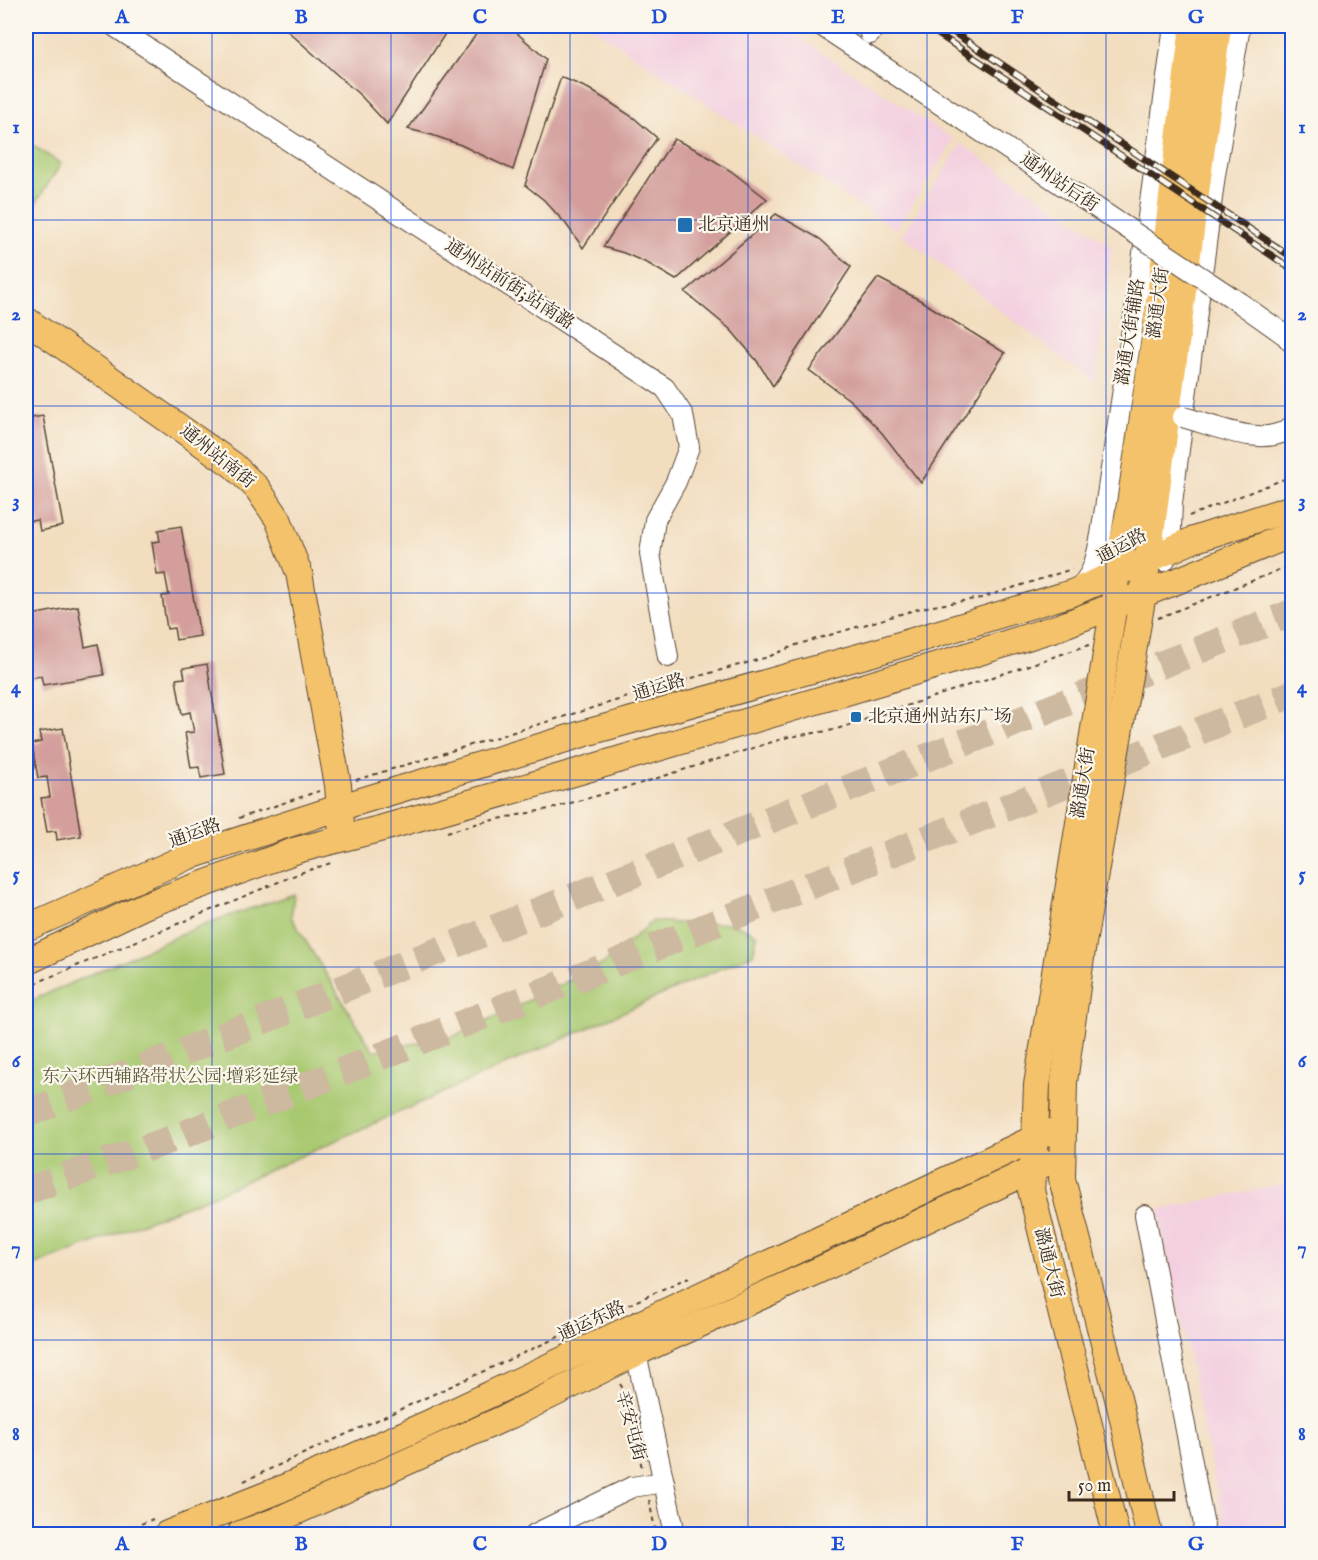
<svg xmlns="http://www.w3.org/2000/svg" width="1318" height="1560" viewBox="0 0 1318 1560" font-family="'IM FELL English','Noto Serif SC',serif">
  <rect width="100%" height="100%" fill="#fbf7ec"/>
  <filter id="ink" filterUnits="userSpaceOnUse"><feTurbulence type="fractalNoise" baseFrequency=".0167" numOctaves="2"/><feDisplacementMap in="SourceGraphic" scale="12" xChannelSelector="R" yChannelSelector="G"/><feConvolveMatrix kernelMatrix="1 2 1 2 8 2 1 2 1" color-interpolation-filters="sRGB"/></filter>
  <filter id="wash" filterUnits="userSpaceOnUse"><feTurbulence type="fractalNoise" baseFrequency=".008" numOctaves="4" result="noise"/><feDisplacementMap in="SourceGraphic" scale="24" xChannelSelector="R" yChannelSelector="G"/><feGaussianBlur stdDeviation="1.35" result="paint"/><feColorMatrix in="noise" values="0 0 0 0 0 0 0 0 0 0 0 0 0 0 0 0 0 1.4 0 .05"/><feComposite in="paint" operator="in"/></filter>
  <g filter="url(#wash)">
    <rect width="100%" height="100%" fill="#f2ddbf"/>
    <g fill="#f3cfe0">
      <path d="M590 26H782L954 140 896 230Z"/>
      <path d="M961 144 1112 246 1095 383 902 235Z"/>
      <path d="M1292 1182V1520L1226 1534 1158 1210Z"/>
    </g>
    <g fill="#a9c971" stroke="#727a48" stroke-width="1.5">
      <path d="M26 141 61 164 26 218Z"/>
      <path d="M294 894 291 917 373 1051 455 1036 603 964 653 921 690 924 734 923 757 935 753 954 214 1195 26 1269V1003L205 924Z"/>
    </g>
    <g id="blocks">
      <g fill="#d39e9c">
        <path d="M282 26H450L387 124 361 96Z"/>
        <path d="M482 26H509L546 59 513 170 461 145 432 135 408 129Z"/>
        <path d="M561 77 589 89 611 103 634 118 657 138 583 248 566 224 544 200 525 185Z"/>
        <path d="M674 139 699 151 731 171 767 199 676 280 649 264 624 253 603 247Z"/>
        <path d="M776 214 820 239 851 267 773 386 757 361 731 330 685 292Z"/>
        <path d="M878 278 918 299 1005 353 921 483 882 433 851 401 809 370Z"/>
        <path d="M43 416 63 526 40 531 38 520 29 521 26 503V487L32 486 28 464 26 465V419Z"/>
        <path d="M181 526 200 636 176 640 174 628 167 629 162 596 169 595 165 574 157 575 152 542 160 541 158 530Z"/>
        <path d="M78 606 85 647 98 644 104 675 43 685 41 676 29 678 26 661V616Z"/>
        <path d="M207 664 225 774 201 778 199 767 191 768 185 733 194 732 190 712 182 714 176 679 185 678 183 668Z"/>
        <path d="M63 728 81 836 57 840 56 831 47 832 41 798 50 797 47 777 38 778 32 744 41 742 39 732Z"/>
      </g>
    </g>
  </g>
  <g filter="url(#ink)">
    <use href="#blocks" fill-opacity="0" stroke="#564536" stroke-width="1.5"/>
    <g fill="none" stroke-linecap="round" stroke-linejoin="round">
      <g stroke="#cdb99f" stroke-width="28" stroke-dasharray="28 14" stroke-linecap="butt">
        <path d="M26 1114 1292 613"/>
        <path d="M26 1191 180 1136 1292 694"/>
      </g>
      <g stroke="#564536" stroke-width="22">
        <g id="minor">
          <path d="M114 26 665 388 683 415 689 447 676 482 655 520 650 554 668 657"/>
          <path d="M822 26 1127 228"/>
          <path d="M869 26 870 34"/>
          <path d="M1164 561 1170 551 1172 503 1215 175 1240 26"/>
          <path d="M1077 589C1095 574 1096 557 1101 535L1139 283 1174 26"/>
          <path d="M1145 1215 1204 1525 1202 1534"/>
          <path d="M636 1353 675 1534"/>
          <path d="M535 1534 632 1487 664 1482"/>
        </g>
      </g>
      <g stroke="#564536" stroke-width="28">
        <g id="major">
          <path d="M26 320 233 465 257 488 278 519 299 573 338 785 341 824"/>
          <path d="M26 928 187 857 341 807 589 732 873 653 1072 593 1193 540 1292 508"/>
          <path d="M26 962 146 905 297 850 383 828 584 770 954 660 1059 627 1177 581 1292 534"/>
          <path d="M167 1534 281 1489 429 1423 1048 1132"/>
          <path d="M240 1534 273 1522 511 1415 636 1353 828 1266 1046 1163"/>
          <path d="M1116 1534 1031 1190 1035 1138 1037 1085 1114 604 1116 575 1128 517 1155 336 1193 26"/>
          <path d="M1149 1534 1120 1406 1062 1179 1064 1082 1083 943 1143 594 1218 26"/>
        </g>
      </g>
      <g stroke="#564536" stroke-width="2" stroke-dasharray="4.5 4.5" stroke-linecap="butt">
        <path d="M1189 516 1292 476"/>
        <path d="M1158 618 1292 565"/>
        <path d="M356 780 674 683 768 657 796 645 921 608 981 598 1072 569"/>
        <path d="M239 818 319 791"/>
        <path d="M447 832 483 822 549 809 629 787 788 737 834 730 1089 645"/>
        <path d="M26 987 300 873 331 863"/>
        <path d="M620 1384 625 1392 642 1468"/>
        <path d="M244 1481 689 1277"/>
        <path d="M649 1500 656 1534"/>
        <path d="M116 1534 153 1519"/>
      </g>
      <use href="#minor" stroke="#fff" stroke-width="20"/>
      <use href="#major" stroke="#f4c26a" stroke-width="26"/>
      <g stroke="#3b2a1e" stroke-width="7">
        <g id="rail">
          <path d="M926 26 1292 269"/>
          <path d="M944 26 1292 257"/>
        </g>
      </g>
      <use href="#rail" stroke="#fbf7ec" stroke-width="4.5" stroke-dasharray="14" stroke-linecap="butt"/>
      <g stroke="#564536" stroke-width="22" stroke-linecap="butt">
        <g id="minor-bridge">
          <path d="M1127 228 1240 303 1285 335 1292 343"/>
          <path d="M1183 417C1213 425 1267 450 1292 426"/>
        </g>
      </g>
      <use href="#minor-bridge" stroke="#fff" stroke-width="20"/>
    </g>
  </g>
  <path fill="none" stroke="#1d4ed8" stroke-width="1.5" stroke-opacity="0.55" d="M212 26V1534M391 26V1534M570 26V1534M748 26V1534M927 26V1534M1106 26V1534M26 220H1292M26 406H1292M26 593H1292M26 780H1292M26 967H1292M26 1154H1292M26 1340H1292"/>
  <g fill="#1f6fb2" stroke="#fbf7ec" stroke-width="2">
    <rect x="677" y="217" width="16" height="16" rx="3"/>
    <rect x="850" y="711" width="12" height="12" rx="3"/>
  </g>
  <g text-anchor="middle" dominant-baseline="central" stroke-width="4.5" stroke-linejoin="round" paint-order="stroke">
    <g font-size="18" fill="#3b2a1e" stroke="#fbf7ec">
      <text transform="translate(1059 183) rotate(34)">通州站后街</text>
      <text transform="translate(509 285) rotate(33)">通州站前街;站南潞</text>
      <text transform="translate(1159 303) rotate(-83)">潞通大街</text>
      <text transform="translate(1131 332) rotate(-81)">潞通大街辅路</text>
      <text transform="translate(217 457) rotate(39)">通州站南街</text>
      <text transform="translate(1122 547) rotate(-28)">通运路</text>
      <text transform="translate(659 688) rotate(-17)">通运路</text>
      <text transform="translate(1084 783) rotate(-81)">潞通大街</text>
      <text transform="translate(195 834) rotate(-20)">通运路</text>
      <text transform="translate(1048 1263) rotate(76)">潞通大街</text>
      <text transform="translate(592 1322) rotate(-25)">通运东路</text>
      <text transform="translate(630 1426) rotate(75)">辛安屯街</text>
    </g>
    <g font-size="18" fill="#3b2a1e" stroke="#fbf7ec" text-anchor="start">
      <text x="698" y="225">北京通州</text>
      <text x="868" y="717">北京通州站东广场</text>
    </g>
    <g font-size="18" fill="#5c5a37" stroke="#fbf7ec">
      <text x="170" y="1077">东六环西辅路带状公园·增彩延绿</text>
    </g>
  </g>
  <rect width="1318" height="1560" fill="none" stroke="#fbf7ec" stroke-width="66"/>
  <path d="M1069 1491v9h105v-9" fill="none" stroke="#3b2a1e" stroke-width="3"/>
  <text x="1078" y="1491" font-size="18" fill="#3b2a1e" stroke="#fbf7ec" stroke-width="4.5" paint-order="stroke">50 m</text>
  <rect x="33" y="33" width="1252" height="1494" fill="none" stroke="#1d4ed8" stroke-width="2"/>
  <g font-size="20" text-anchor="middle" font-weight="bold" fill="#1d4ed8">
    <text x="122" y="23">A</text>
    <text x="301" y="23">B</text>
    <text x="480" y="23">C</text>
    <text x="659" y="23">D</text>
    <text x="838" y="23">E</text>
    <text x="1017" y="23">F</text>
    <text x="1196" y="23">G</text>
    <text x="16" y="133">1</text>
    <text x="1302" y="133">1</text>
    <text x="16" y="320">2</text>
    <text x="1302" y="320">2</text>
    <text x="16" y="507">3</text>
    <text x="1302" y="507">3</text>
    <text x="16" y="693">4</text>
    <text x="1302" y="693">4</text>
    <text x="16" y="880">5</text>
    <text x="1302" y="880">5</text>
    <text x="16" y="1067">6</text>
    <text x="1302" y="1067">6</text>
    <text x="16" y="1254">7</text>
    <text x="1302" y="1254">7</text>
    <text x="16" y="1440">8</text>
    <text x="1302" y="1440">8</text>
    <text x="122" y="1550">A</text>
    <text x="301" y="1550">B</text>
    <text x="480" y="1550">C</text>
    <text x="659" y="1550">D</text>
    <text x="838" y="1550">E</text>
    <text x="1017" y="1550">F</text>
    <text x="1196" y="1550">G</text>
  </g>
</svg>
